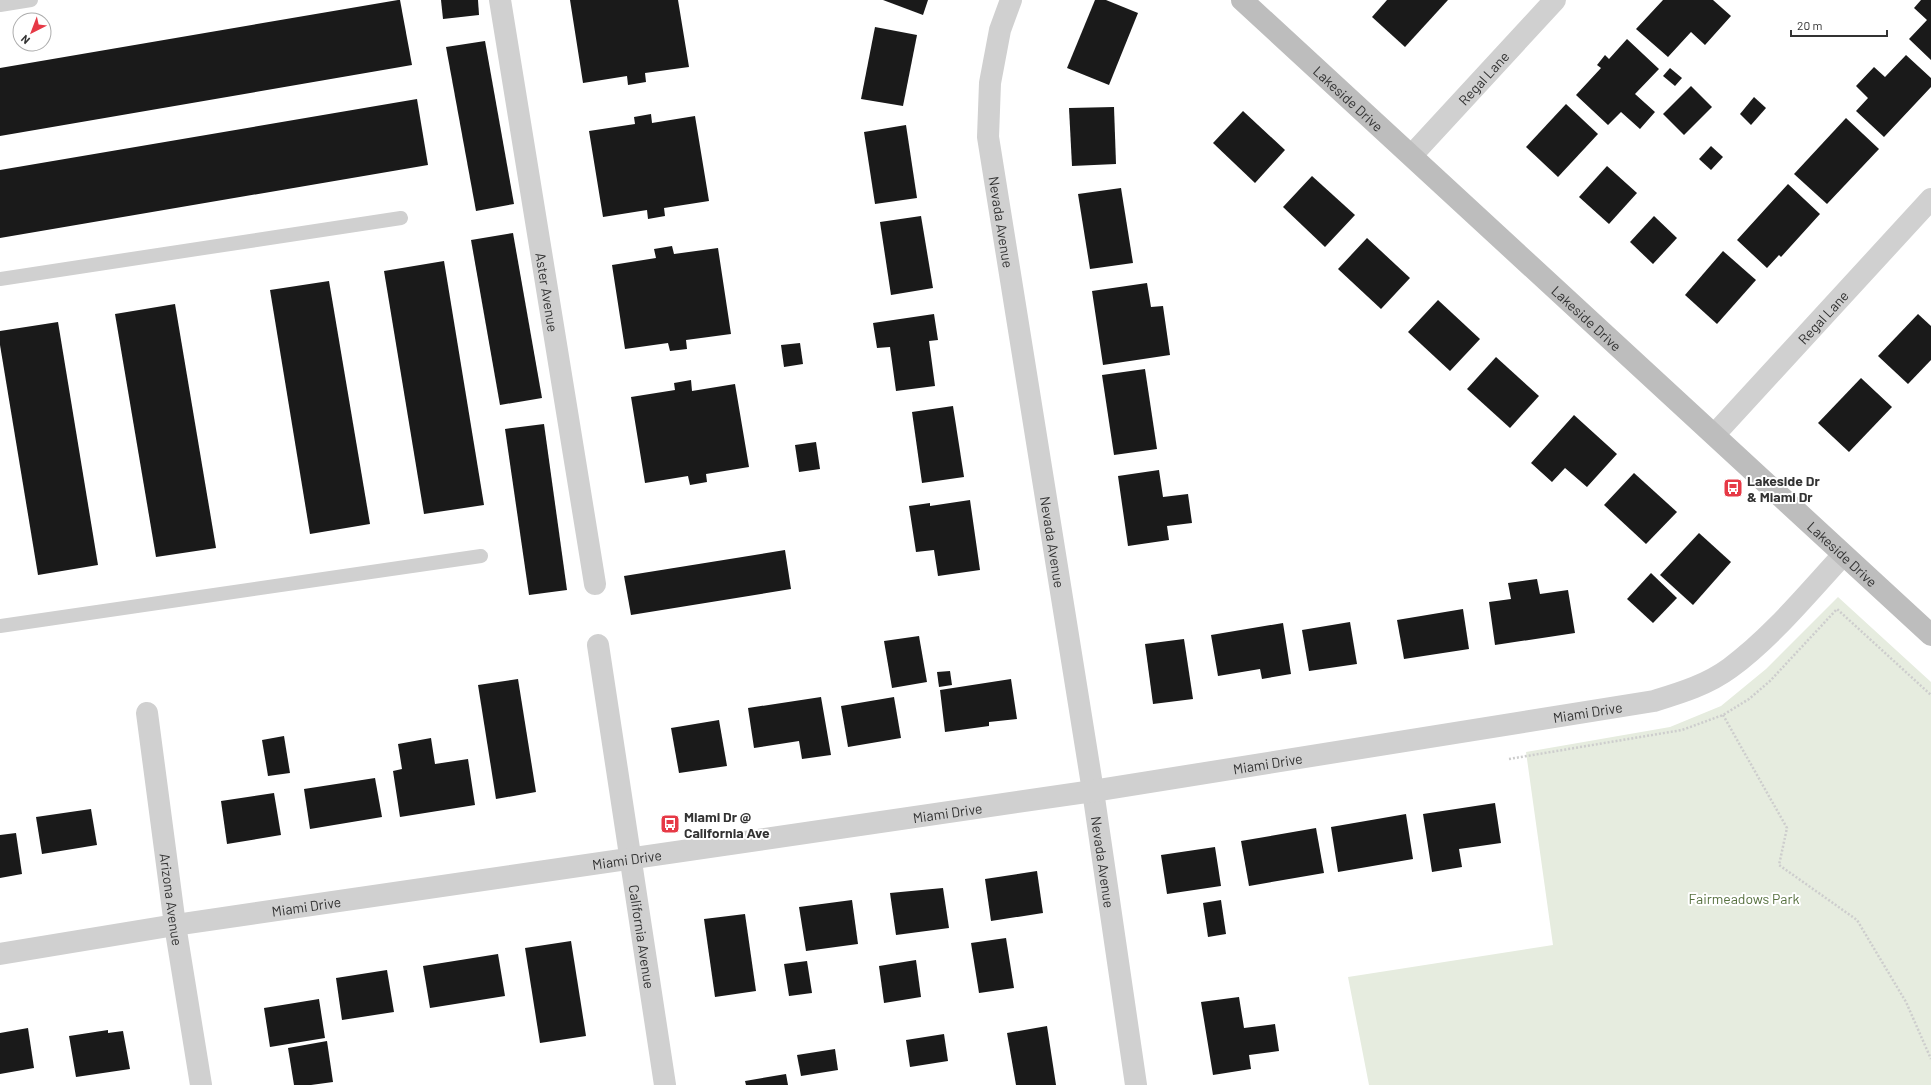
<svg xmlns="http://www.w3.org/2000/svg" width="1931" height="1085" viewBox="0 0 1931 1085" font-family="Barlow,sans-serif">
  <rect width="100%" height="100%" fill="#fff"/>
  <path fill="#e6ecdf" d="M1838 597 1931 682V1085H1369L1348 977 1553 945 1526 752 1670 727 1721 706 1766 669Z"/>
  <g fill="#1a1a1a">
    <path d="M398 0H400L412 65 0 136V68Z"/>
    <path d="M441 0H478L479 15 443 19Z"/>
    <path d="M570 0H678L689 67 645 73 646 82 628 85 627 76 583 83Z"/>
    <path d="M883 0H928L923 15Z"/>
    <path d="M1095 0H1106L1138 13 1109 85 1067 68Z"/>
    <path d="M1387 0H1448L1405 47 1372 17Z"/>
    <path d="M1663 0H1713L1731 16 1705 45 1691 32 1668 57 1636 29Z"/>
    <path d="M1921 0H1931V60L1909 39 1927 20 1914 8Z"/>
    <path d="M875 27 917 35 903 106 861 99Z"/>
    <path d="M1627 39 1659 69 1635 94 1655 112 1640 129 1621 112 1608 125 1576 95 1601 68 1597 65 1605 55 1609 59Z"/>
    <path d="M485 41 514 204 476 211 446 47Z"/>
    <path d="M1906 55 1931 78V87L1884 137 1856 111 1868 98 1856 86 1874 67 1885 77Z"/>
    <path d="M1670 68 1682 78 1675 86 1663 76Z"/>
    <path d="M1691 86 1712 107 1684 135 1663 114Z"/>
    <path d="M1754 97 1766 108 1751 125 1740 114Z"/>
    <path d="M417 99 428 165 0 238V170Z"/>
    <path d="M1566 104 1598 134 1558 177 1526 147Z"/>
    <path d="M1114 107 1116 164 1072 166 1069 108Z"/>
    <path d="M1243 111 1285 150 1255 183 1213 143Z"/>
    <path d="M651 114 652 123 695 116 709 201 664 208 665 216 648 219 647 210 603 217 589 131 635 124 634 117Z"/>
    <path d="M1846 118 1879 149 1827 204 1794 174Z"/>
    <path d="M906 125 917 198 875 204 864 132Z"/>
    <path d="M1711 146 1723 157 1711 170 1699 159Z"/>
    <path d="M1607 166 1637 193 1609 224 1579 197Z"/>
    <path d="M1312 176 1355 215 1325 247 1283 207Z"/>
    <path d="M1788 184 1820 214 1781 257 1779 255 1767 268 1737 240Z"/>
    <path d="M1121 188 1133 263 1090 269 1078 194Z"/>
    <path d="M921 216 933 288 891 295 880 222Z"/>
    <path d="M1654 216 1677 238 1653 264 1630 242Z"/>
    <path d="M513 233 542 398 500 405 471 240Z"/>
    <path d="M1367 238 1410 278 1381 309 1338 269Z"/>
    <path d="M672 246 674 254 718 248 731 334 686 340 687 349 670 351 668 343 625 349 612 265 656 258 654 249Z"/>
    <path d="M1723 251 1756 280 1717 324 1685 295Z"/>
    <path d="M444 261 484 505 424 514 384 271Z"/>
    <path d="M329 281 370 524 310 534 270 290Z"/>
    <path d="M1147 283 1151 307 1163 306 1170 355 1103 365 1092 291Z"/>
    <path d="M1438 300 1480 339 1450 371 1408 332Z"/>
    <path d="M175 304 216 548 156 557 115 314Z"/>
    <path d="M934 314 938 340 929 341 935 386 896 391 890 347 877 348 873 323Z"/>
    <path d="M1918 314 1931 326V360L1908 384 1878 356Z"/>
    <path d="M58 322 98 565 38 575 0 345V331Z"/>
    <path d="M800 343 803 364 784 367 781 345Z"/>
    <path d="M1496 357 1539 396 1510 428 1467 389Z"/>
    <path d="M1145 369 1157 449 1114 455 1102 375Z"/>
    <path d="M1861 378 1892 407 1849 452 1818 423Z"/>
    <path d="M691 380 692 391 735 384 749 467 706 474 707 482 690 485 688 476 645 483 631 397 675 390 674 383Z"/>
    <path d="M953 406 964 477 922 483 912 412Z"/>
    <path d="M1574 415 1617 454 1587 487 1565 468 1552 482 1531 463Z"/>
    <path d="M544 424 567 590 529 595 505 429Z"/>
    <path d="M816 442 820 469 799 472 795 445Z"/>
    <path d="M1159 470 1163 497 1188 494 1192 523 1167 526 1169 540 1128 546 1118 476Z"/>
    <path d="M1634 473 1677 512 1646 544 1604 505Z"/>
    <path d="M970 500 980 570 938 576 934 550 916 552 909 506 930 503V506Z"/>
    <path d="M1699 533 1731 562 1693 605 1660 575Z"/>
    <path d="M785 550 791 589 631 615 624 576Z"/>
    <path d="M1651 573 1677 598 1653 623 1627 599Z"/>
    <path d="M1537 579 1540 594 1568 590 1575 633 1495 645 1489 602 1511 599 1508 583Z"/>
    <path d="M1463 609 1469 649 1404 659 1397 620Z"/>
    <path d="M1350 622 1357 664 1309 671 1302 630Z"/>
    <path d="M1283 623 1291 674 1262 679 1260 669 1218 676 1211 635Z"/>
    <path d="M919 636 927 682 892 688 884 641Z"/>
    <path d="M1184 639 1193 699 1153 704 1145 644Z"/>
    <path d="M950 671 952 685 939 687 937 672Z"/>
    <path d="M518 679 536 792 496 799 478 685Z"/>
    <path d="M1011 679 1017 719 989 722V726L945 732 940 690Z"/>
    <path d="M821 697 831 755 802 759 799 741 754 748 748 708Z"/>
    <path d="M894 697 901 738 848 747 841 706Z"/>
    <path d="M719 720 727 766 679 773 671 728Z"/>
    <path d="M284 736 290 773 268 776 262 740Z"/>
    <path d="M431 738 435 764 468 759 475 805 400 817 393 771 402 769 398 744Z"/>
    <path d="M375 778 382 817 310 829 304 789Z"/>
    <path d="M274 793 281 835 227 844 221 801Z"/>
    <path d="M1495 803 1501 843 1459 849 1462 867 1432 872 1423 814Z"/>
    <path d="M91 809 97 845 42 854 36 817Z"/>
    <path d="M1406 814 1413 859 1338 872 1331 827Z"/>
    <path d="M1316 828 1324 873 1249 886 1241 841Z"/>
    <path d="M16 833 22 874 0 878V835Z"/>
    <path d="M1215 847 1221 886 1167 894 1161 855Z"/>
    <path d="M1037 871 1043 913 991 921 985 879Z"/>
    <path d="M943 888 949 928 896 935 890 893Z"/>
    <path d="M852 900 858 944 806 951 799 907Z"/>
    <path d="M1221 900 1226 934 1208 937 1203 903Z"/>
    <path d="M745 914 756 991 715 997 704 919Z"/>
    <path d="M1006 938 1014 988 979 993 971 943Z"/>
    <path d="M571 941 586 1036 540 1043 525 948Z"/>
    <path d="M498 954 505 996 430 1008 423 966Z"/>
    <path d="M916 960 921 997 884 1003 879 966Z"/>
    <path d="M807 961 812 993 789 996 784 964Z"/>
    <path d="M387 970 394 1012 342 1020 336 978Z"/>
    <path d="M1239 997 1244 1028 1275 1024 1279 1051 1249 1055 1251 1069 1213 1075 1201 1002Z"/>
    <path d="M319 999 325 1038 270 1047 264 1008Z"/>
    <path d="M1047 1026 1056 1085H1016L1007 1033Z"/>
    <path d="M28 1028 34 1068 0 1074V1033Z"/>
    <path d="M108 1030V1033L123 1031 130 1069 76 1077 69 1036Z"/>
    <path d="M944 1034 948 1061 910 1067 906 1040Z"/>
    <path d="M327 1041 333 1082 311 1085H294L288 1048Z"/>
    <path d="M835 1049 838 1070 801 1076 797 1055Z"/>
    <path d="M786 1074 788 1085H746L745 1081Z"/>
  </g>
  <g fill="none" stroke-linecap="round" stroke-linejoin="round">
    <g stroke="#cdcdcd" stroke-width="2.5" stroke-dasharray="2 2" stroke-linecap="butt">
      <path d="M1723 715 1787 828 1779 865 1857 920 1906 1002 1931 1059"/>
      <path d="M1509 759 1682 730 1723 715 1749 699 1770 681 1837 609 1931 695"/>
    </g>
    <g stroke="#d0d0d0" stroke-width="14">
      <path d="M0 5 31 0"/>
      <path d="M0 279 401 218"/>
      <path d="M0 626 481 556"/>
    </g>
    <g stroke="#d0d0d0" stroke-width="22">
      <path id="s1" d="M500 0 595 584"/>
      <path id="s2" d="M1011 0 1000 30 990 83 988 137 1093 791 1136 1085"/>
      <path id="s3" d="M1412 155 1555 0"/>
      <path id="s4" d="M1715 434 1931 199"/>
      <path id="s5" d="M598 645 665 1085"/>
      <path id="s6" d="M147 713 175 925 201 1085"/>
      <path id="s7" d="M0 954 175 925 1093 791 1654 701C1680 693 1707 685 1730 668 1772 637 1807 594 1843 555"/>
    </g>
    <path stroke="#bdbdbd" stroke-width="22" id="s8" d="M1242 0 1931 635"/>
  </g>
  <defs>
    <g id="bus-square" transform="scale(1)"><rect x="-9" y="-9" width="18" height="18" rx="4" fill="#e63946" stroke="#fff"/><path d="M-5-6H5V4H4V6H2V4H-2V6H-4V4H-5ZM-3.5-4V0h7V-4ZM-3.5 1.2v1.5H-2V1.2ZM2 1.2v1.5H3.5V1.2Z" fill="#fff"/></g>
  </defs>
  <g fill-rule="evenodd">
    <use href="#bus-square" x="1733" y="488"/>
    <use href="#bus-square" x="670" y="824"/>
  </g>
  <g text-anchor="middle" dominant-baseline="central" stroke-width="4" stroke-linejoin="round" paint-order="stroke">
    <g font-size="14" fill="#333" stroke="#fff">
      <text stroke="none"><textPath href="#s3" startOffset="105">Regal Lane</textPath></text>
      <text stroke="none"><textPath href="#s8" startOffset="145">Lakeside Drive</textPath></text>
      <text stroke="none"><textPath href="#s2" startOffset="226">Nevada Avenue</textPath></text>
      <text stroke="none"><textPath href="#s1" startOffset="296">Aster Avenue</textPath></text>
      <text stroke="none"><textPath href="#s8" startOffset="469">Lakeside Drive</textPath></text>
      <text stroke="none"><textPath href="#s4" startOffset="159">Regal Lane</textPath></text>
      <text stroke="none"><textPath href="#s2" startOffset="550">Nevada Avenue</textPath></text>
      <text stroke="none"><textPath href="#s8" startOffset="817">Lakeside Drive</textPath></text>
      <text stroke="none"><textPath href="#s7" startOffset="1606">Miami Drive</textPath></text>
      <text stroke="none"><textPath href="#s7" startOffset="1282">Miami Drive</textPath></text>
      <text stroke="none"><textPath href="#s7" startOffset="958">Miami Drive</textPath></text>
      <text stroke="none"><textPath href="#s7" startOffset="634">Miami Drive</textPath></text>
      <text stroke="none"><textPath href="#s2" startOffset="874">Nevada Avenue</textPath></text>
      <text stroke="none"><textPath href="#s6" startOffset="188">Arizona Avenue</textPath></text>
      <text stroke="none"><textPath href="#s7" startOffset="310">Miami Drive</textPath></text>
      <text stroke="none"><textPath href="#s5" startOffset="295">California Avenue</textPath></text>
    </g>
    <g font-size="14" font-weight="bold" fill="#333" stroke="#fff" text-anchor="start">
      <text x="1747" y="480">Lakeside Dr<tspan x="1747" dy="16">&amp; Miami Dr</tspan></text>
      <text x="684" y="816">Miami Dr @<tspan x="684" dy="16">California Ave</tspan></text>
    </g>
    <g font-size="14" fill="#56703f" stroke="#fff">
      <text x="1744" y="898">Fairmeadows Park</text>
    </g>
  </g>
  <g transform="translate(32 32) rotate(222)"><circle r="19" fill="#ffffff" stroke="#adadad"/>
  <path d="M0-3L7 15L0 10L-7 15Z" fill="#e63946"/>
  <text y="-6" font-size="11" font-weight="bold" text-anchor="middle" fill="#333333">N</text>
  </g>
  <path d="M1791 30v6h96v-6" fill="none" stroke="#333333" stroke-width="2"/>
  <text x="1797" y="30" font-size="12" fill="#333333" stroke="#ffffff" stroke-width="3" paint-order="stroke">20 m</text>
</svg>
